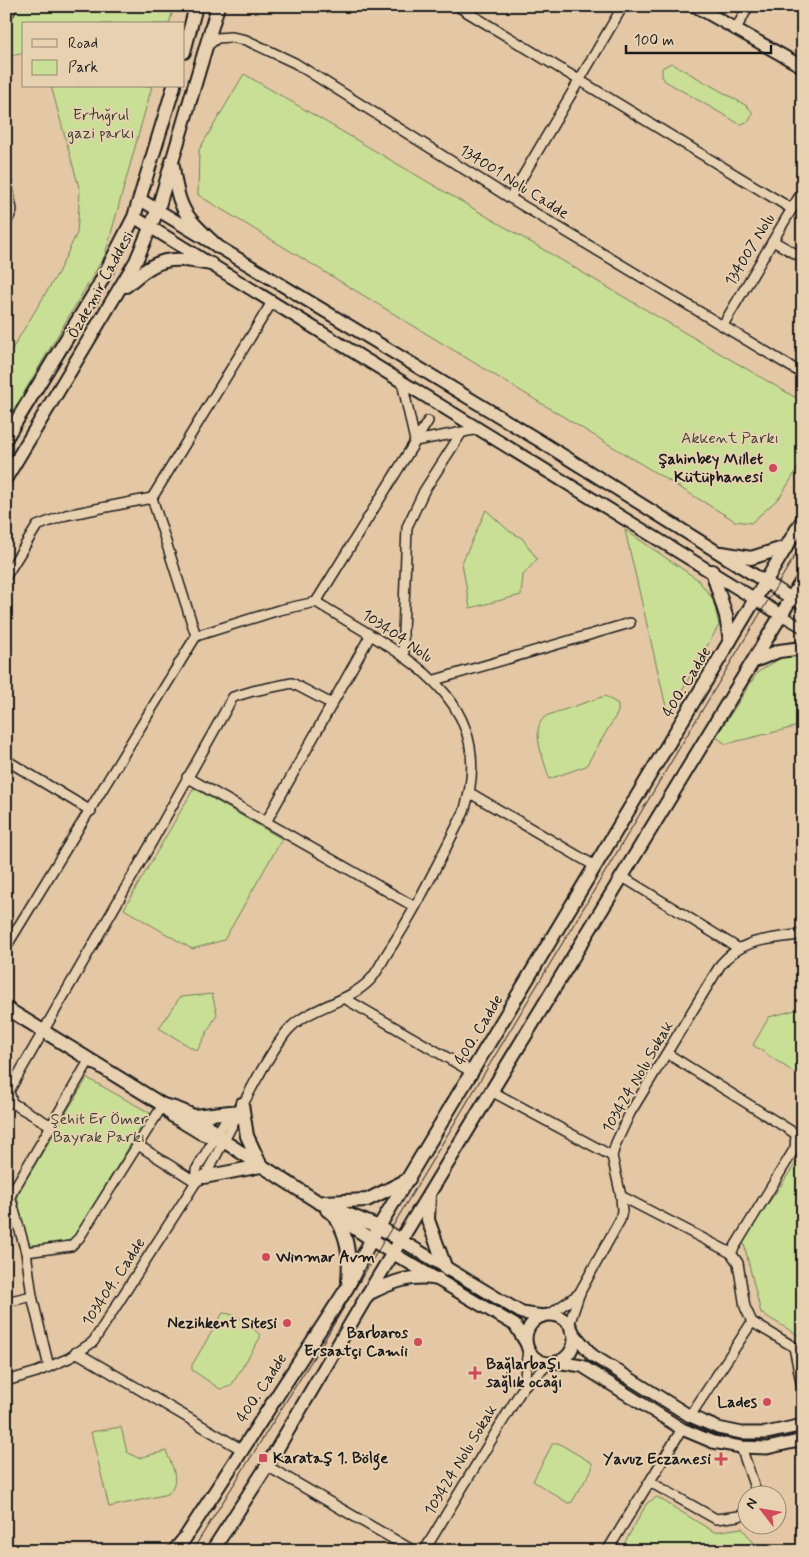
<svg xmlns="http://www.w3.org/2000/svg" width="809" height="1557" viewBox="0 0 809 1557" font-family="Mynerve,sans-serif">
  <rect width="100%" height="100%" fill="#e4c7a5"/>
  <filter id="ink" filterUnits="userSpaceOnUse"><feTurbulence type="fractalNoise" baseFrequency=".02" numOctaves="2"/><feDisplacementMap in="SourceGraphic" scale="10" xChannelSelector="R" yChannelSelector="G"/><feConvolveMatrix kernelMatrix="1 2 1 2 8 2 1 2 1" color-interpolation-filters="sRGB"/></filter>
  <g filter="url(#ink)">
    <g fill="#c8df95" stroke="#727e58">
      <path d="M13 6H174L169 24H24V53L6 57V18Z"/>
      <path d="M671 63 747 106 753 113 749 121 741 124 738 123 665 81 662 76V68Z"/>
      <path d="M244 74 803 402V460L780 497 751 523 735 521 198 195 199 150Z"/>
      <path d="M51 86H152L105 255 6 423V359L58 273 77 233 80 191Z"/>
      <path d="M486 510 509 531 522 538 537 559 523 575 521 595 470 608 462 563Z"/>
      <path d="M625 530 697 579 713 599 719 625 668 715Z"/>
      <path d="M785 655 803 656V725L726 744 716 737 757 673Z"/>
      <path d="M605 696 618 704V712L586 766 549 779C545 760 527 726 548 715Z"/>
      <path d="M194 788 282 839 224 940 192 949 124 909Z"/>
      <path d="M212 994 217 1014 197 1051 159 1028 180 997Z"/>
      <path d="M803 1008V1075L801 1077 753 1045 769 1017Z"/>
      <path d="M87 1078 150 1113 72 1240 46 1245H29L25 1238 17 1195Z"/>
      <path d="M799 1159 803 1161V1338L761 1313 743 1240Z"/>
      <path d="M223 1313C236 1313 251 1326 260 1335V1338L231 1386 220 1389 192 1370V1365Z"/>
      <path d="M121 1427 127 1452 138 1458 166 1451C172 1466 181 1480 168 1494L109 1507 91 1432Z"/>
      <path d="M553 1443H558L592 1463V1469L572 1502 568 1503 533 1481Z"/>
      <path d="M657 1497 714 1532 742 1528 760 1551H620L647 1503Z"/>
    </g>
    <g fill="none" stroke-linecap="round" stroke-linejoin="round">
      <g stroke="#1c1c1c" stroke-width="12">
        <g id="minor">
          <path d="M457 6 792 209"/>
          <path d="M6 18 13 6"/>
          <path d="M735 30 749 6"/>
          <path d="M206 47 217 38 231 37 246 40 295 63 510 198 803 374"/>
          <path d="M6 177 12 210 6 224"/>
          <path d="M510 198 623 6"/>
          <path d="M773 241 803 258"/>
          <path d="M723 325 803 190"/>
          <path d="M402 382 415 441 479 429"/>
          <path d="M152 498 272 302"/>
          <path d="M6 576 37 526 66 515 152 498 196 636"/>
          <path d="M791 598 803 605"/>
          <path d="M316 602 428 421"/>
          <path d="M781 615 803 628"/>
          <path d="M404 657 403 633 407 527 424 491 462 432"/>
          <path d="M435 680 630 623"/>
          <path d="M6 760 91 811"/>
          <path d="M187 777 415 907"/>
          <path d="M470 793 595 866"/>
          <path d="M266 822 370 636"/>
          <path d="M621 876 738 948"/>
          <path d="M6 947 196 636 279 610 316 602C398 653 501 695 464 812 440 859 417 908 388 952 382 961 377 973 370 980 346 1005 304 1007 284 1035 252 1080 232 1130 204 1177L196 1182 93 1342 69 1358 37 1372 6 1381"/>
          <path d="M344 998 472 1072"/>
          <path d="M668 1054 796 1134 803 1132"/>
          <path d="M491 1091 612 1156"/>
          <path d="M50 1125 12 1103 9 1091 144 856 233 697 253 691 292 683 330 703"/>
          <path d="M138 1145 196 1182"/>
          <path d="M196 1182V1170L230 1112 234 1110"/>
          <path d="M621 1196 731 1253 738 1263 745 1307 752 1322 794 1347 803 1392"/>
          <path d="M26 1252 71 1246 79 1238 163 1105"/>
          <path d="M731 1253 795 1148 796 1134"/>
          <path d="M6 1302 32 1296"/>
          <path d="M549 1315 580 1293"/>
          <path d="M569 1325 580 1292 620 1220 622 1211 621 1196 612 1156 616 1143 630 1113 721 964C744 937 770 940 803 934"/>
          <path d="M76 1352 241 1449"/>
          <path d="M49 1367 32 1296 26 1252 10 1196 90 1059"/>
          <path d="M524 1386 528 1348"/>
          <path d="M690 1416 752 1322"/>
          <path d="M741 1447 757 1494"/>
          <path d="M267 1466 414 1551"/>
          <path d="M650 1482 716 1519 739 1516 746 1512"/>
          <path d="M424 1551 524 1386 550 1363"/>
          <path d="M607 1551 682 1429"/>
        </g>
      </g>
      <g stroke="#1c1c1c" stroke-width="15">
        <g id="tertiary">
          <path d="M695 6 803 67"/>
          <path d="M141 200 540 441 791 598"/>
          <path d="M134 217 781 615"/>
          <path d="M402 1241 522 1313 543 1316"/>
          <path d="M394 1254 515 1325 526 1343"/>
          <circle cx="550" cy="1339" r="24"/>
          <path d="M571 1330 592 1355 690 1416 718 1428 742 1433H766L803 1425"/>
          <path d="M556 1362 582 1366 682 1429 713 1442 741 1447 767 1448 803 1440"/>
        </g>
      </g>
      <g stroke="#1c1c1c" stroke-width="16">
        <g id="secondary">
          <path d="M184 52 196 6"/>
          <path d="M173 166C178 211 186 217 218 247"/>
          <path d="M126 286C159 257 168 256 211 264"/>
          <path d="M6 438 98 287 134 217 174 86"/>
          <path d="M6 478 136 261 158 209 218 6"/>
          <path d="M722 553 751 558 786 547"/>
          <path d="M712 571 726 616 730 641"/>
          <path d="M754 661 779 651 803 648"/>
          <path d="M6 1008 163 1105 173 1116 201 1133 225 1142 318 1202 379 1227 402 1241"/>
          <path d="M163 1105C187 1110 207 1121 223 1141"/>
          <path d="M194 1116 230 1112"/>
          <path d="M204 1177 261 1166 247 1136 242 1104"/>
          <path d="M429 1195 428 1220 446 1269"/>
          <path d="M324 1202 367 1200 409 1179"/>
          <path d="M327 1210 394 1254"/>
          <path d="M336 1219C349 1237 350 1260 348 1281"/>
          <path d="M368 1294C392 1282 411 1274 438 1279"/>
          <path d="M174 1551 185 1538 347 1288 371 1240 803 519"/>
          <path d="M212 1551 267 1466 368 1294 803 579"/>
        </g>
      </g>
      <use href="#minor" stroke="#e8d1b1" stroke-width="9"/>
      <use href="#tertiary" stroke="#e8d1b1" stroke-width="11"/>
      <use href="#secondary" stroke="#e8d1b1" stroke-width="12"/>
      <path stroke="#1c1c1c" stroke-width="1" d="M192 1551 322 1344 803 542"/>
    </g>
  </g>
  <g fill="#d1495b" stroke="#e8d1b1" stroke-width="2">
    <circle cx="773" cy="468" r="5"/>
    <circle cx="266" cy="1257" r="5"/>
    <circle cx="287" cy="1323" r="5"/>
    <circle cx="418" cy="1342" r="5"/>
    <path d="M472.5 1365.5h5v5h5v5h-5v5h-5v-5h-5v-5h5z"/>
    <circle cx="767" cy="1402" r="5"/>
    <rect x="258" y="1453" width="10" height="10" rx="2.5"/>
    <path d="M718.5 1451.5h5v5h5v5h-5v5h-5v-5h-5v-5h5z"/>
  </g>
  <g text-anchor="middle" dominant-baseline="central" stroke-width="4" stroke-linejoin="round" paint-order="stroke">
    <g font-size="16" fill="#3e4334" stroke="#e8d1b1">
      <text x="101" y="115">Ertuğrul<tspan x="101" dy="18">gazi parkı</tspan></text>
      <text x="730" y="438">Akkent Parkı</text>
      <text x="99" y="1119">Şehit Er Ömer<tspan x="99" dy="18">Bayrak Parkı</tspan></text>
    </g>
    <g font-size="16" fill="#1c1c1c" stroke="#e8d1b1">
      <text transform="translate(514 182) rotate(32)">134001 Nolu Cadde</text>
      <text transform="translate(750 250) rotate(-59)">134007 Nolu</text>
      <text transform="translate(101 285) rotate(-61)">Özdemir Caddesi</text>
      <text transform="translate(397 636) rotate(34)">103404 Nolu</text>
      <text transform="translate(687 682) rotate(-59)">400. Cadde</text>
      <text transform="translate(479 1030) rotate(-59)">400. Cadde</text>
      <text transform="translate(638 1077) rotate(-60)">103424 Nolu Sokak</text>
      <text transform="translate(114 1282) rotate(-57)">103404. Cadde</text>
      <text transform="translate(262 1388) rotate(-57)">400. Cadde</text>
      <text transform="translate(461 1460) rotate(-59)">103424 Nolu Sokak</text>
    </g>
    <g font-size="16" font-weight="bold" fill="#1c1c1c" stroke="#e8d1b1" text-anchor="end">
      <text x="763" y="459">Şahinbey Millet<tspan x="763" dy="18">Kütüphanesi</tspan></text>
      <text x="276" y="1257" text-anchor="start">Winmar Avm</text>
      <text x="277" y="1323">Nezihkent Sitesi</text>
      <text x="408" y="1333">Barbaros<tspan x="408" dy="18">Ersaatçi Camii</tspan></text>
      <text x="486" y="1364" text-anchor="start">Bağlarbaşı<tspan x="486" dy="18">sağlık ocağı</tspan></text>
      <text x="757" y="1402">Lades</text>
      <text x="273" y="1458" text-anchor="start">Karataş 1. Bölge</text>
      <text x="711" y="1459">Yavuz Eczanesi</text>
    </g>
  </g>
  <rect width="809" height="1557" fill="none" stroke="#e8d1b1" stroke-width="25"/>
  <rect x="12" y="12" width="784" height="1532" fill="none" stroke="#1c1c1c" stroke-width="2" filter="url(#ink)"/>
  <rect x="22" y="22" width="162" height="65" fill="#e8d1b1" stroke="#968975"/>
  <rect x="32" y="39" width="25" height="8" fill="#e8d1b1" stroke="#968975"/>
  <text x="68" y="48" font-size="15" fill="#1c1c1c">Road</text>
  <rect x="32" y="60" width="25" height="15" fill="#c8df95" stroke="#968975"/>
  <text x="68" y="72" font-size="15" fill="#1c1c1c">Park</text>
  <g transform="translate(762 1510) rotate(301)"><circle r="24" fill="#e8d1b1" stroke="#968975"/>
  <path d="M0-4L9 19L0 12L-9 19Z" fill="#d1495b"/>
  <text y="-8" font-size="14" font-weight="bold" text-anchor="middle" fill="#1c1c1c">N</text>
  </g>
  <path d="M626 45v8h145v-8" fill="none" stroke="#1c1c1c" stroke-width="2.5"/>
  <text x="634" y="45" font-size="15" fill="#1c1c1c" stroke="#e8d1b1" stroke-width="4" paint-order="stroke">100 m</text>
</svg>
